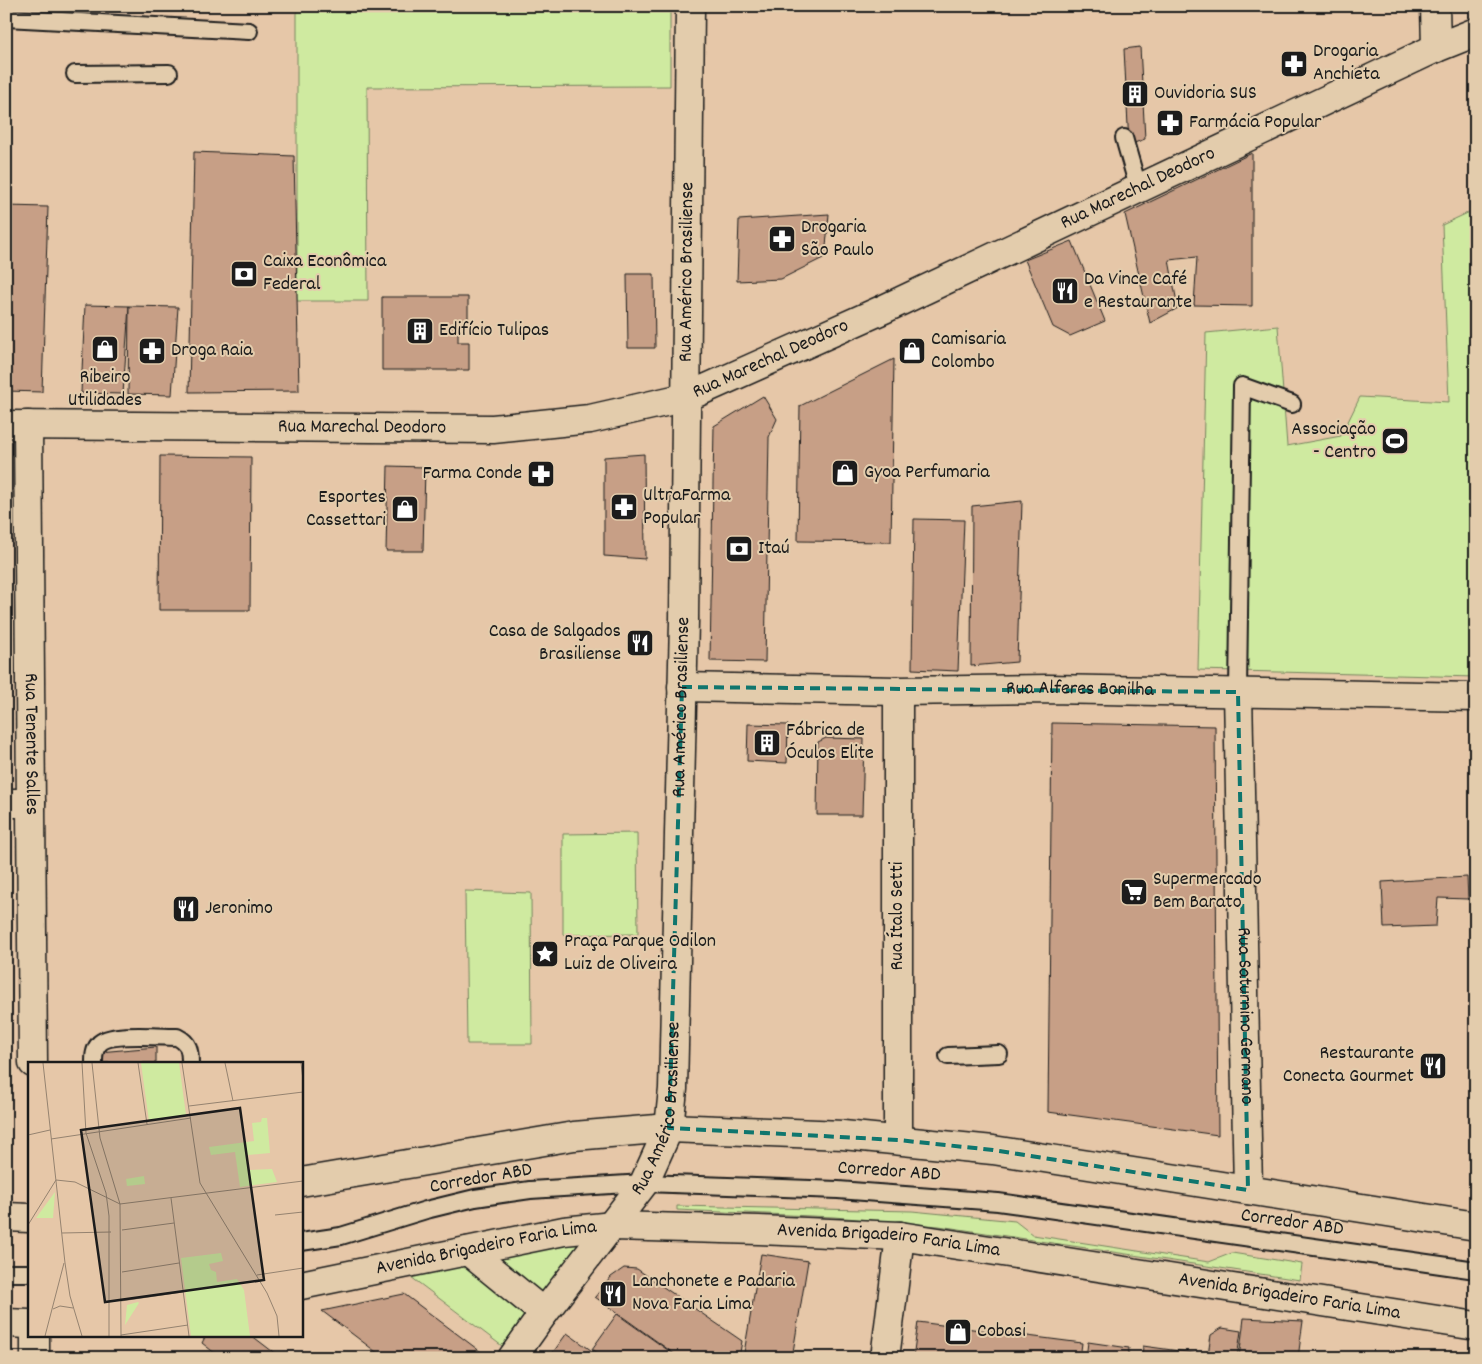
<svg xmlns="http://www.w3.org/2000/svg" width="1482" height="1364" viewBox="0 0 1482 1364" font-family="Dekko,sans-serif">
  <rect width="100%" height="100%" fill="#e6c7a8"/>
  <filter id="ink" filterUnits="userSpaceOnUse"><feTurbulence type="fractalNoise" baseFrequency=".02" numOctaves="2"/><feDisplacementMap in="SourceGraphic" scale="10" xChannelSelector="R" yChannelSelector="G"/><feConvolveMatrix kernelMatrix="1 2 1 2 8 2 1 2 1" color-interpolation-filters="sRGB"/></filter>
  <g filter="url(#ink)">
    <g fill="#cfeaa0" stroke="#76835e">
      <path d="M297 6H670V86L367 87 368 301H297Z"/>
      <path d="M1476 209V677L1198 670 1206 333 1278 326 1287 446 1341 436 1360 397 1449 402 1442 225Z"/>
      <path d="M637 833 638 934 563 935V834Z"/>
      <path d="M465 891 531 893 532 1044H467Z"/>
      <path d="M677 1206 912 1211 1015 1221 1033 1235 1209 1262 1232 1253 1302 1264 1300 1280 939 1226 834 1217 677 1210Z"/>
      <path d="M583 1241 537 1299 485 1257Z"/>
      <path d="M469 1259 532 1307 502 1346 411 1277Z"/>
    </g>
    <g fill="#c79f86" stroke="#1c1c1c">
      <path d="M1140 47 1145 139 1129 145 1124 49Z"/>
      <path d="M194 152 294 156 299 391 189 392Z"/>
      <path d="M1252 153V306L1194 305 1197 257 1169 260 1178 308 1150 323 1125 214Z"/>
      <path d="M6 206 48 207 42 392 6 391Z"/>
      <path d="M829 214 825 257 781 279 737 281 739 220Z"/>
      <path d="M1072 241 1105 321 1070 336 1053 327 1025 260Z"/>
      <path d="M627 274H654L655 348H628Z"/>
      <path d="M382 297H468V320H458V342H469V370H382Z"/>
      <path d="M85 305 129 306 123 394 81 393Z"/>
      <path d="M129 306 178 307 172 395 128 394Z"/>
      <path d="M894 359 891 542 798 541 800 406Z"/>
      <path d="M763 396 777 419 769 437 765 662 710 661 714 426Z"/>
      <path d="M644 454 645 559 604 556V457Z"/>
      <path d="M160 456 251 457 250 610H159Z"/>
      <path d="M388 466 425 467 423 551H386Z"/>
      <path d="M1022 501 1017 662 971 666 972 506Z"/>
      <path d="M914 519 964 520 958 671 912 669Z"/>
      <path d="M1052 723 1215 726 1218 1135 1048 1112Z"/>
      <path d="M748 724 788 725 787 763 747 761Z"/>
      <path d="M826 738 864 739 862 815H817L818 742Z"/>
      <path d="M1467 877 1468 899 1438 898 1436 926 1384 928 1382 882Z"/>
      <path d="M156 1047V1063H99V1052Z"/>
      <path d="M761 1254 808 1261 792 1358 744 1353Z"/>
      <path d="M624 1268 637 1269 742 1341 739 1358H680L595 1297 611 1277Z"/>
      <path d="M404 1294 489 1358H384L322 1311Z"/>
      <path d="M617 1314 679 1358H605L592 1349Z"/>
      <path d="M1244 1318 1303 1321 1298 1358H1239Z"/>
      <path d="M918 1322 1082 1343 1080 1358H913Z"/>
      <path d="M1222 1328 1241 1331 1237 1358H1142L1143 1346 1208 1355 1211 1335Z"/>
      <path d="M567 1333 602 1358H549Z"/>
      <path d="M206 1335H251L281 1358H221L202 1343Z"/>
      <path d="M1088 1342 1129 1348 1128 1358H1086Z"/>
    </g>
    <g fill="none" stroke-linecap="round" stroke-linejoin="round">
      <g stroke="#1c1c1c" stroke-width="20">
        <g id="service">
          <path d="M6 18 249 31"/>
          <path d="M75 74 169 73"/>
          <path d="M1124 138 1138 187"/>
          <path d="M1238 692 1242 386 1292 404"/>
          <path d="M948 1056 999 1054"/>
          <path d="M94 1063C94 1056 94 1050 99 1044 108 1032 161 1037 177 1037 189 1043 190 1050 190 1063"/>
          <path d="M301 1242 341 1236 426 1210 475 1198 530 1190 644 1183 838 1190 998 1202 1476 1270"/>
          <path d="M6 1273H29"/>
        </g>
      </g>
      <g stroke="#1c1c1c" stroke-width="31">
        <g id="minor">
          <path d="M1435 6 1436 48"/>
          <path id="s1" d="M682 687 898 691 1048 689 1476 697"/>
          <path id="s2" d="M1238 692 1248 1190"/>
          <path d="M6 803H31"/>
          <path d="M898 1140V691"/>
          <path d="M885 1358 900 1236"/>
        </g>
      </g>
      <g stroke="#1c1c1c" stroke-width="31">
        <g id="tertiary">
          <path id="s3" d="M28 425 33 1063"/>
          <path d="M35 1335V1358"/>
          <path id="s4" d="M512 1358 544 1313 644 1183 669 1128 673 1089 684 621 690 6"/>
        </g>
      </g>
      <g stroke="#1c1c1c" stroke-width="31">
        <g id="secondary">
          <path id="s5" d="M6 425 493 429 590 419 687 397 884 309 1436 48 1476 32"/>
        </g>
      </g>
      <g stroke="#1c1c1c" stroke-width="31">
        <g id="primary">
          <path d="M301 1182 574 1136 669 1128 843 1135 993 1150 1476 1226"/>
          <path d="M6 1217 29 1218"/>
          <path d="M468 1251 544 1313"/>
          <path id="s6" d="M301 1285 564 1231 613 1226 759 1230 900 1236 1476 1326"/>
          <path d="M6 1323 29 1324"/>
        </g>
      </g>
      <use href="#service" stroke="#e3ccac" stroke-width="16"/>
      <use href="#minor" stroke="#e3ccac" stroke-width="28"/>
      <use href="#tertiary" stroke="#e3ccac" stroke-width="28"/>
      <use href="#secondary" stroke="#e3ccac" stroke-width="28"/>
      <use href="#primary" stroke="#e3ccac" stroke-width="28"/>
    </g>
  </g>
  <path fill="none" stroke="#0f766e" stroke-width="4" stroke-dasharray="10 6" stroke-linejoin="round" d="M682 687 1238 692 1248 1190 993 1150 898 1140 669 1128Z"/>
  <defs>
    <g id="pharmacy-square" transform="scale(1.4375)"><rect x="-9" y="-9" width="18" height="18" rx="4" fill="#1c1c1c" stroke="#e3ccac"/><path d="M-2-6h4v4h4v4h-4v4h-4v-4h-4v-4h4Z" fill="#fff"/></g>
    <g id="building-square" transform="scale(1.4375)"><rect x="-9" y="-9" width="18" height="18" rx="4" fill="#1c1c1c" stroke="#e3ccac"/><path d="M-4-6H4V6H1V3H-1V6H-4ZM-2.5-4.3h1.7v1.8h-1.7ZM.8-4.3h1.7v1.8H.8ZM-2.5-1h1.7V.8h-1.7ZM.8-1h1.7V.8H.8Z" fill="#fff"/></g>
    <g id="bank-square" transform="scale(1.4375)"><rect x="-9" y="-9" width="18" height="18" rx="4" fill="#1c1c1c" stroke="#e3ccac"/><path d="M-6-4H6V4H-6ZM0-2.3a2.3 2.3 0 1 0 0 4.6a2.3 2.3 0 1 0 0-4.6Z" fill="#fff"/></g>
    <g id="restaurant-square" transform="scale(1.4375)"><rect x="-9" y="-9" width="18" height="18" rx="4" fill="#1c1c1c" stroke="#e3ccac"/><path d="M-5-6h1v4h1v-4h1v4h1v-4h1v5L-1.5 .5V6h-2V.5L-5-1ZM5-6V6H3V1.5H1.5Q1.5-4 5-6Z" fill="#fff"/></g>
    <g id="shop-square" transform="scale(1.4375)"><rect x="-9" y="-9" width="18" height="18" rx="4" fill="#1c1c1c" stroke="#e3ccac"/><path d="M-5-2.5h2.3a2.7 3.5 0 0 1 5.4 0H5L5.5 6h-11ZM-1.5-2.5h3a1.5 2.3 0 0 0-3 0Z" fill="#fff"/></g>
    <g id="stadium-square" transform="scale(1.4375)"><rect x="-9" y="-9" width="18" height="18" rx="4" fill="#1c1c1c" stroke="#e3ccac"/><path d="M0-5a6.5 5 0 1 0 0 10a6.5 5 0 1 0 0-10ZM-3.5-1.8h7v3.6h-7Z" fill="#fff"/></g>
    <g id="supermarket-square" transform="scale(1.4375)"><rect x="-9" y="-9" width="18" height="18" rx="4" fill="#1c1c1c" stroke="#e3ccac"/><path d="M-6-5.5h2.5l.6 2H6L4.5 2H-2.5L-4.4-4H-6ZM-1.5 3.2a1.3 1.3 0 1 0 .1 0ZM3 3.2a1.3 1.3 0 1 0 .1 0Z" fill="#fff"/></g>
    <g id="sight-square" transform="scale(1.4375)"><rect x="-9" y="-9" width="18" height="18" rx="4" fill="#1c1c1c" stroke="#e3ccac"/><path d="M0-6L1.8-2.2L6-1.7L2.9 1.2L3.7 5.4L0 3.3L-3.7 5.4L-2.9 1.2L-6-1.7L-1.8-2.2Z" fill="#fff"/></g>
  </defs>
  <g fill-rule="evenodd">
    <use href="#pharmacy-square" x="1294" y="64"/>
    <use href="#building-square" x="1135" y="94"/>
    <use href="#pharmacy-square" x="1170" y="123"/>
    <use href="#pharmacy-square" x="782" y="239"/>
    <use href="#bank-square" x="244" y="274"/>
    <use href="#restaurant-square" x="1065" y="291"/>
    <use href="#building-square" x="420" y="331"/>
    <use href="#shop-square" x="105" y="349"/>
    <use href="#pharmacy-square" x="152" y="351"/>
    <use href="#shop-square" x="912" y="351"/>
    <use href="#stadium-square" x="1395" y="441"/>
    <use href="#shop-square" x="845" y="473"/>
    <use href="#pharmacy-square" x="541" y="474"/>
    <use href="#pharmacy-square" x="624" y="507"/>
    <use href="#shop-square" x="405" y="509"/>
    <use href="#bank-square" x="739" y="549"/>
    <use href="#restaurant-square" x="640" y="643"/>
    <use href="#building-square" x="767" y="743"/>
    <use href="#supermarket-square" x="1134" y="892"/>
    <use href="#restaurant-square" x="186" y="909"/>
    <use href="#sight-square" x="545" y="954"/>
    <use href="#restaurant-square" x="1433" y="1066"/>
    <use href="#restaurant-square" x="613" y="1294"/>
    <use href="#shop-square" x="958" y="1332"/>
  </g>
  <g text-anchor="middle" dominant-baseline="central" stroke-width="4" stroke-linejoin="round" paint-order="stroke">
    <g font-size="20" fill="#1c1c1c" stroke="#e3ccac" text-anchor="start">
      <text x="1313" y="52">Drogaria<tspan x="1313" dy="23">Anchieta</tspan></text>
      <text x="1154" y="94">Ouvidoria SUS</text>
      <text x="1189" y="123">Farmácia Popular</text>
      <text x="801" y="228">Drogaria<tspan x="801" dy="23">São Paulo</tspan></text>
      <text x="263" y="262">Caixa Econômica<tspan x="263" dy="23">Federal</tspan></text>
      <text x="1084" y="280">Da Vince Café<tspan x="1084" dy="23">e Restaurante</tspan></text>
      <text x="439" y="331">Edifício Tulipas</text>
      <text x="931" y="340">Camisaria<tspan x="931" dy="23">Colombo</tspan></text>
      <text x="171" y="351">Droga Raia</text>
      <text x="105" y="378" text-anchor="middle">Ribeiro<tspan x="105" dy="23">Utilidades</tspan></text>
      <text x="1376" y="430" text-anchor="end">Associação<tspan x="1376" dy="23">- Centro</tspan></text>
      <text x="864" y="473">Gyoa Perfumaria</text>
      <text x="522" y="474" text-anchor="end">Farma Conde</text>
      <text x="643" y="496">UltraFarma<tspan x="643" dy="23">Popular</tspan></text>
      <text x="386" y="498" text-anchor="end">Esportes<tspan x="386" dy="23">Cassettari</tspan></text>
      <text x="758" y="549">Itaú</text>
      <text x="621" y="632" text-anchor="end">Casa de Salgados<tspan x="621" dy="23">Brasiliense</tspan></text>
      <text x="786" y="731">Fábrica de<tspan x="786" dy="23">Óculos Elite</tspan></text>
      <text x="1153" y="880">Supermercado<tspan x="1153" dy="23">Bem Barato</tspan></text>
      <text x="205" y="909">Jeronimo</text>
      <text x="564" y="942">Praça Parque Odilon<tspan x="564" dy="23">Luiz de Oliveira</tspan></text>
      <text x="1414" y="1054" text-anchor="end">Restaurante<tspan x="1414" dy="23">Conecta Gourmet</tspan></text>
      <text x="632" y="1282">Lanchonete e Padaria<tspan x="632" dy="23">Nova Faria Lima</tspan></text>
      <text x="977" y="1332">Cobasi</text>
    </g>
    <g font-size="20" fill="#1c1c1c" stroke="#e3ccac">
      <text stroke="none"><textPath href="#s5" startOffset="1181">Rua Marechal Deodoro</textPath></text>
      <text stroke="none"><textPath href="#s4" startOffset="1136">Rua Américo Brasiliense</textPath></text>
      <text stroke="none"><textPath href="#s5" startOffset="776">Rua Marechal Deodoro</textPath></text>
      <text stroke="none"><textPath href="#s5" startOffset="356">Rua Marechal Deodoro</textPath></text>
      <text stroke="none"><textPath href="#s1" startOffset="398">Rua Alferes Bonilha</textPath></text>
      <text stroke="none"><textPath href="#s4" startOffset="701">Rua Américo Brasiliense</textPath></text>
      <text stroke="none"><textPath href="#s3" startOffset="319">Rua Tenente Salles</textPath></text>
      <text transform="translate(898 916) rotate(-90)">Rua Ítalo Setti</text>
      <text stroke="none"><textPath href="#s2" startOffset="324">Rua Saturnino Germano</textPath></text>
      <text stroke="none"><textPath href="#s4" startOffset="296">Rua Américo Brasiliense</textPath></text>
      <text transform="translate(889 1172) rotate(4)">Corredor ABD</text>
      <text transform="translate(481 1179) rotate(-10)">Corredor ABD</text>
      <text transform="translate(1292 1223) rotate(8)">Corredor ABD</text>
      <text stroke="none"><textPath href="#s6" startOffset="594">Avenida Brigadeiro Faria Lima</textPath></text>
      <text stroke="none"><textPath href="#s6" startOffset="189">Avenida Brigadeiro Faria Lima</textPath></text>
      <text stroke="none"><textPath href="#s6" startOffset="999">Avenida Brigadeiro Faria Lima</textPath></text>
    </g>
  </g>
  <g transform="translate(28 1062)">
    <rect width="275" height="275" fill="#e6c7a8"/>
    <path d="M113 1H151L158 53 121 59ZM234 56H239L242 91 220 93 221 108 244 107 249 120 212 125 207 90 183 93 181 85 226 79 224 61 233 60ZM116 114 117 122 99 124 98 117ZM27 130 25 156H8ZM193 191 195 199 181 202 183 208 188 210 189 220 209 217 216 228 222 274H163L153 196ZM110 240 111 241 97 263 99 243Z" fill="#cfeaa0"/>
    <path fill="none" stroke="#958370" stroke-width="1" d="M15 1 37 201 42 234 54 274M54 1 58 71 78 131 81 154V274M64 1 72 76 92 142 93 274M110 1 119 62M154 1 172 121 239 231 249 254 251 274M197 1 205 39M273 1 275 18M161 44 275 30M0 73 22 68M23 77 163 56M28 118 47 120 92 142 275 119M143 136 161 274M247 153 275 150M0 163 28 118M94 168 146 161M34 171 83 170M94 210 151 201M229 213 275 206M93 239 155 230M25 247 32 244 45 246M93 273 160 263M17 274 36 201"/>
    <path fill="#1c1c1c" fill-opacity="0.15" stroke="#1c1c1c" stroke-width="2.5" d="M212 46 236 218 77 240 53 68Z"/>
    <rect width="275" height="275" fill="none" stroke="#1c1c1c" stroke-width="2.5"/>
  </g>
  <rect width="1482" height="1364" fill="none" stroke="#e3ccac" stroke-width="25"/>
  <rect x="12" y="12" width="1457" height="1339" fill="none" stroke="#1c1c1c" stroke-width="2" filter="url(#ink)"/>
</svg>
